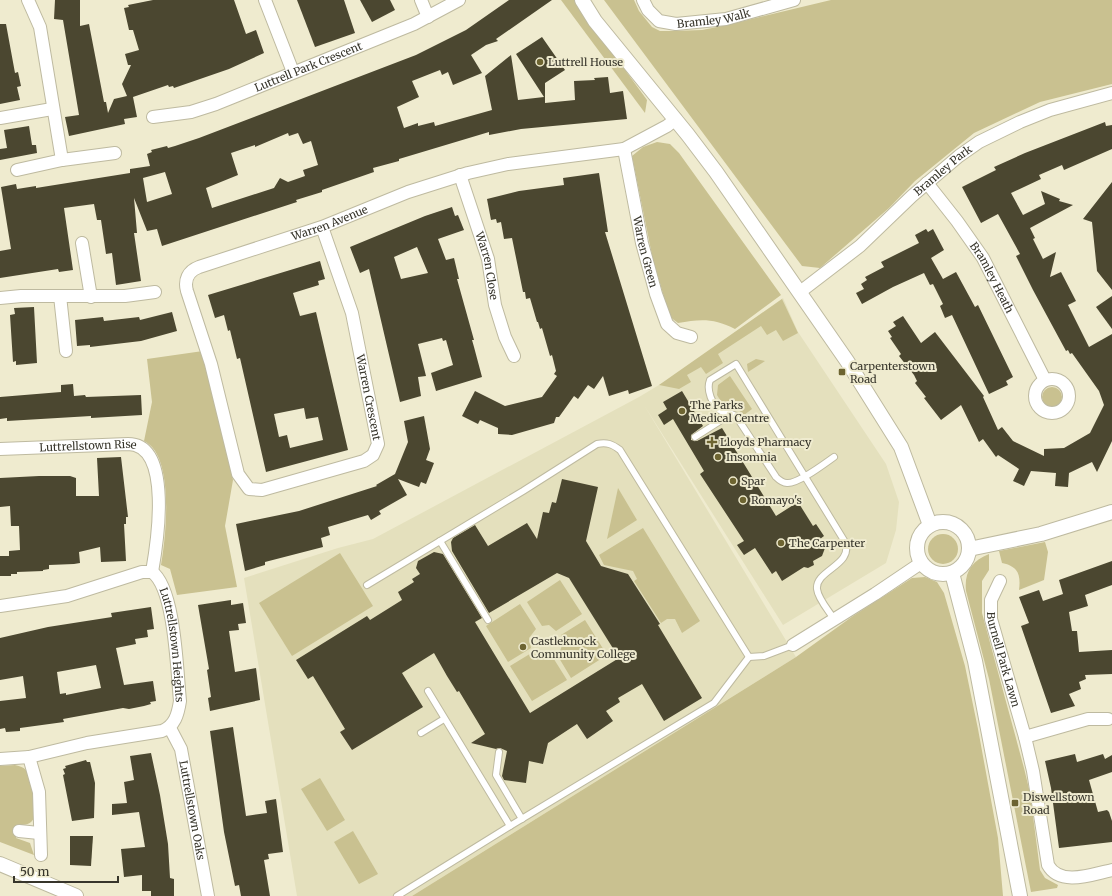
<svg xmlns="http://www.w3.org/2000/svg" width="1112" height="896" viewBox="0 0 1112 896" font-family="Merriweather,serif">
  <rect width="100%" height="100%" fill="#efebcf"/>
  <path fill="#e4e0bd" d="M783 298 798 332 886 464 899 502 896 530 886 563 783 625 644 405 796 657 412 896H297L244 578 338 548 373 539 639 397 674 376Z"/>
  <g fill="#c9c190">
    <path d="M561 0H574L647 100 645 113Z"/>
    <path d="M604 0H634L639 11 652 27 660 31H672L702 30 727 25 831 0H1112V84L1040 102 974 133 915 181 889 208 820 268 802 266Z"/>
    <path d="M657 142 670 144 679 153 781 295 735 329C714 318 700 319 678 323L670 317 653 260 632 156 643 147Z"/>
    <path d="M782 299 798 333 783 341 776 330 767 335 761 326 718 354 723 363 706 374 701 367 687 375 691 382 679 389 659 385Z"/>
    <path d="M203 351 233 480 225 526 237 587 177 595 170 569 161 565C166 537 175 455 144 441L152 402 147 359Z"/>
    <path d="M756 359 765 361 748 372 747 364Z"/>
    <path d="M730 376 752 409 744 415C735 404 726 411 717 395L718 385Z"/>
    <circle cx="1052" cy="397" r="10"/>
    <path d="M618 488 637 520 607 539Z"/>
    <path d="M643 528 700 621 682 633 675 619H667L661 623 634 581 637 579 633 571 604 565 599 555Z"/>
    <circle cx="943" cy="549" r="15"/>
    <path d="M1045 542 1048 552 1044 580 1019 590C1021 575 1018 566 1002 563L999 551Z"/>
    <path d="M340 553 373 606 292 656 259 603Z"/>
    <path d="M989 554V570L982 581V613L1024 768 1030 793 1040 870 1045 878 1058 885 1057 888 1031 892 989 679 966 591C964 572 972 561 989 554Z"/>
    <path d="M925 577 937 582 944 593 965 666 978 729 998 838 1003 896H412L796 657 853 616 912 578Z"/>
    <path d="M560 580 582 614 556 631 549 625 542 626 527 602Z"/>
    <path d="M520 604 536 629 529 638 531 648 508 662 486 626Z"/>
    <path d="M585 620 607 655 571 678 556 653 560 651 563 643 561 635Z"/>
    <path d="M533 652 536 655 545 658 552 656 567 680 532 701 510 666Z"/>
    <path d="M15 765C19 766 23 767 26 770 32 779 40 813 32 821 29 825 23 825 18 825L16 838 30 843 34 855 0 842V766Z"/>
    <path d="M320 778 345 820 327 831 301 789Z"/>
    <path d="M353 831 378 874 359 884 334 842Z"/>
  </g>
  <g fill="#4b4730" fill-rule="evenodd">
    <path d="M55 0H80V26L89 24 104 102H106L108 113 114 99 127 96 122 84 131 65H128L125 54 139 50 133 30H129L124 8 129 7 128 5 153 0H234L246 34 256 30 264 53 229 69 174 88 173 86 169 87 168 85 133 97 137 117 124 119 125 124 69 136 65 117 79 115 63 20 54 19Z"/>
    <path d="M297 0H344L355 33 315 47Z"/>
    <path d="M360 0H390L395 10 372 22Z"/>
    <path d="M509 0H552L496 39 498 41 486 45 471 55 482 73 453 85 448 72 442 75 440 70 412 81 419 97 397 107 404 128 418 123V126L434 122 435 126 492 110 485 76 511 55 518 100 544 97 516 54 542 37 565 70 545 83V103L575 100 574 81 595 80 594 78 608 77 610 93 623 91 627 119 521 129 489 135V132L399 159V161L373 168 374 172 322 190V192L296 200 297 202 162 246 157 229 147 231 134 198 137 233H134L141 281 116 285 112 253 106 254 101 220H97L94 204 64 208 73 270 59 272 58 269 0 278V251L11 249 1 187 16 184 17 189 36 186V188L130 173V169L150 166 147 154 152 152 151 150 167 146 168 148 175 146 199 138 416 55 466 30ZM288 133 289 136 298 133 303 144 311 141 318 165 303 170 305 176 288 182 280 178 274 188 212 208 206 188 238 175 231 153 255 145V147ZM165 172 172 194 147 202 143 178Z"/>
    <path d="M0 24H6L15 73 18 72 21 86 17 87 20 100 0 104Z"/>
    <path d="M1105 122 1106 126 1112 125V149L1064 170 1062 165 1039 175 1041 179 1011 193 1023 215 1045 204 1041 191 1060 199 1059 201 1073 205 1030 228 1035 238 1033 239 1043 259 1056 252 1050 277 1061 272 1076 301 1068 305 1089 347 1112 334V441L1097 472 1092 462 1069 473 1068 487 1055 486 1056 473 1031 471 1024 486 1013 481 1019 469 998 455 996 457 983 439 979 442 961 405 941 420 924 398 926 397 915 383 917 381 914 375 899 356 901 354 890 338 892 337 888 331 896 326 893 322 903 316 921 343 935 332 984 396 983 397 998 430 1002 427 1013 441 1044 456V449L1064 448 1090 433 1104 405 1099 391 1072 353 1070 354 1068 350 1066 351 1033 290 1016 256 1020 254 998 214 981 223 962 187 996 170 994 167 1025 153Z"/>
    <path d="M29 126 32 145H36L37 153 0 160V149L7 148 4 130Z"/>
    <path d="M599 173 608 232H605L652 386 629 394 628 390 609 396 603 376 594 389 588 385 578 399 574 396 559 417H556L554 423 512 435 498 434V428L480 420 478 424 462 416 475 391 505 406 542 397 557 376 554 374 556 371 552 355 550 356 542 328 540 329 538 322H537L530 298 526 299 525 292H523L512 238 504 239 501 222 497 223 496 219 491 220 487 199 519 191 564 185 563 178Z"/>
    <path d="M1112 182V290L1097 271 1092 222 1083 219Z"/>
    <path d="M452 207 455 216 458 215 464 230 438 239 446 260 454 258 459 279H457L474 340H472L474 347 482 377 436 391 431 373 453 365 446 340 443 341 442 338 418 344 426 376 418 377 421 396 400 402 369 269 360 273 350 247 425 216ZM417 247 428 273 401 279 394 257Z"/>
    <path d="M926 229 928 232 933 229 944 250 931 258 943 279 956 272 975 307 978 305 1013 377 1006 381 1008 385 989 394 952 315 945 318 940 306 943 304 933 284 930 285 924 273 893 287 862 304 856 293 864 289 861 284 867 280 865 277 884 267 881 262 919 243 915 235Z"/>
    <path d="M320 261 325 279 318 281 319 285 293 293 300 316 316 312 348 450 266 472 240 358 237 359 230 330 228 331 224 315 215 318 208 295ZM304 408 306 419 318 417 323 440 290 448 287 435 279 437 274 414Z"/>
    <path d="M1112 296V329L1096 307Z"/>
    <path d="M34 307 37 363 16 365V361L13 362 10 315 15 314 14 308Z"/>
    <path d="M172 312 177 331 141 341 90 347V345L77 346 75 320 103 317 104 321 139 317 140 320Z"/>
    <path d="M73 384 74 396 85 395 86 397 141 395 142 415 91 418V416L7 421V418L0 419V397L61 392V385Z"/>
    <path d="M682 391 703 426 691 435V440L697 441 722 428 776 516 798 502 813 526 816 524 824 536 820 539 825 548 822 556 813 561 814 565 808 568 804 567 782 581 776 571 772 574 755 548 744 555 737 545 744 541 700 474 704 471 673 419 664 425 658 415 667 409 663 402Z"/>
    <path d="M424 416 430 449 426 460 434 463 426 484 421 482 419 487 398 479 407 495 379 511 381 514 371 520 368 515 328 527 330 535 321 538 323 547 265 562V565L245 571 236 524 299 511 377 486 376 485 395 474 408 442 404 421Z"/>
    <path d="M121 457 128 517H126V524H124L126 561 101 562 100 547 79 552 80 563 74 564 49 565V569L43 570V571L17 572V574H11V576H0V556H9V551L20 550 19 526H11L10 506 0 507V478L39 476H70L76 478V496H99L97 458Z"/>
    <path d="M562 479 598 487 586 541 601 566 628 574 660 624 658 625 702 698 664 721 642 684 618 698 620 702 606 711 613 721 587 739 577 724 548 743 543 764 529 761 526 783 504 780 502 776 507 751 500 748 496 749 471 743 485 734 459 691 457 692 447 676 434 653 402 673 423 707 352 750 340 732 345 729 313 676 308 679 296 660 367 616 370 620 402 600 398 592 414 582 412 579 420 574 416 568 418 561 434 552 443 554 482 618 475 622 530 713 619 658 569 578 557 573 489 613 452 551 451 542 453 538 475 525 488 546 527 523 537 539 543 512 549 513 552 502 556 503Z"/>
    <path d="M1112 561V585L1085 595 1088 606 1069 612 1072 631H1077L1079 652 1112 650V674L1085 675 1086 679 1079 682 1081 689 1069 694 1075 706 1051 713 1021 626 1029 623 1019 597 1039 590 1043 601 1063 594 1059 580Z"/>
    <path d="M231 600V605L243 603 246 623 238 624 239 630 229 631 235 672 256 668 260 700 210 711 208 698 211 697 207 670 209 669 198 605Z"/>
    <path d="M151 607 154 629 147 630 148 637 135 639 136 644 116 648 124 685 153 681 156 701 150 702 151 704 144 706 129 709 123 708 63 719 64 722 20 728V731L6 732 5 728 0 729V701L26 698 23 676 0 680V638L48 627 112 617 111 613ZM96 665 101 688 66 695V693L60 694 57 672Z"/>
    <path d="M233 727 246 816 267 813 265 801 276 799 283 852 268 854 269 859 264 860 270 896H241L239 885 235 886 224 832 210 731Z"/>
    <path d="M151 753 160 795 168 844 170 878 174 879V896H151V891H142V875L124 877 121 849 145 847 139 812 112 815V804L127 803 124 782 134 780 130 756Z"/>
    <path d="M1075 754 1077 762 1103 754 1105 759 1112 755V772L1089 780 1098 812 1107 810 1109 812 1112 821V842L1059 848 1051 788 1045 761Z"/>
    <path d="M86 760 87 762H90L95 783 94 818 72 821 63 775 65 774 63 769 66 768 65 766Z"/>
    <path d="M70 836H93L91 866 70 865Z"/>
  </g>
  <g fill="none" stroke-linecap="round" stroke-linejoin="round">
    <g stroke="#bebaa0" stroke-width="8">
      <g id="service">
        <path d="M695 437 731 414"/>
        <path d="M440 541 488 620"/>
        <path d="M367 585 523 491 597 444C607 442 612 444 620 450L749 657 764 656 793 645"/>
        <path d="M834 619C829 611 818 599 817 589 815 570 854 565 845 542L736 364 710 380C706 390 712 405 721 411 726 414 731 413 736 416L776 477C779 480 782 483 787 483 798 484 824 464 834 457"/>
        <path d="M428 691 510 826"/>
        <path d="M421 733 444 719"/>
        <path d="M499 752 496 775 522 819"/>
        <path d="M397 896 510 826 714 703 749 657"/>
      </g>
    </g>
    <g stroke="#bebaa0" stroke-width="14">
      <g id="minor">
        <path d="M28 0 40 27 62 160"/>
        <path d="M265 0 293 72"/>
        <path d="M421 0 428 17"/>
        <path id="s1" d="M643 0 648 10 659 21 676 24 726 19 794 0"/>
        <path id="s2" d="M153 117 191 112 216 104 414 24 459 0"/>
        <path d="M0 118 52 109"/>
        <path id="s3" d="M624 149 642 243 656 294 667 324 677 333 691 337"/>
        <path d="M17 170 62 160 115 153"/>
        <path id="s4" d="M460 175 488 259 495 305 505 337 514 356"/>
        <path id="s5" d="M927 183 957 221 983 258 1045 380"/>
        <path id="s6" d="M322 227 352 313 378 444 373 455 364 461 262 490 249 489 238 474 211 364 187 291C184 280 188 271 199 267L322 227 408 192 468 173 508 164 624 149 667 126 676 119"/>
        <path d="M82 243 91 297"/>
        <path id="s7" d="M800 292 860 246 912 196 959 156 979 142 1020 122 1050 110 1112 93"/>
        <path d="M60 296 66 351"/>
        <path d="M0 298 21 296H125L155 292"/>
        <circle cx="1052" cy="396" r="17"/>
        <path id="s8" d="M0 449 128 444C173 444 157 544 152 572"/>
        <path id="s9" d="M1000 581 991 600V619L1025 737 1033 771 1048 865C1060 887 1093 874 1112 870"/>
        <path id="s10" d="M0 606 67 596 142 572H152C175 588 177 672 180 701 178 714 175 726 162 731L87 743 29 757 0 759"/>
        <path d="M793 645 875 594 921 563"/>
        <path id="s11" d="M170 728 181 749 208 896"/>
        <path d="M1025 737 1088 719H1108"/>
        <path d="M29 757 39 792 41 855"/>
        <path d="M19 831 39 833"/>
      </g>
    </g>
    <g stroke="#bebaa0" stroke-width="16">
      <g id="tertiary">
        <path d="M582 0 595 21 688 135 716 172 847 361 901 447 930 525"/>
        <circle cx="943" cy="548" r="26"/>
        <path d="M969 549 1041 534 1112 512"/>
        <path d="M952 573 975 661 1020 896"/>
        <path d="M0 864 76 896"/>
      </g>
    </g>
    <use href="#service" stroke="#fff" stroke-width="6"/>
    <use href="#minor" stroke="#fff" stroke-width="12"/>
    <use href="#tertiary" stroke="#fff" stroke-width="14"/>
  </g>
  <g fill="#6d6431" stroke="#efebcf" stroke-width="1.5">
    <circle cx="540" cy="62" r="4"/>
    <rect x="838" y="368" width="8" height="8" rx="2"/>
    <circle cx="682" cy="411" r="4"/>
    <path d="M710 436h4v4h4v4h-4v4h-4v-4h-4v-4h4z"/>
    <circle cx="718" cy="457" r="4"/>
    <circle cx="733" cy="481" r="4"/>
    <circle cx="743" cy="500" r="4"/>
    <circle cx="781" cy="543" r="4"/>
    <circle cx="523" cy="647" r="4"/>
    <rect x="1011" y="799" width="8" height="8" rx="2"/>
  </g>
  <g text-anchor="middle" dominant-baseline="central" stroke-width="4" stroke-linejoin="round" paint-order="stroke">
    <g font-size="11" fill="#37352b" stroke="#efebcf">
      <text stroke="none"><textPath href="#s1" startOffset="82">Bramley Walk</textPath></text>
      <text stroke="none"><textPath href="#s2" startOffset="164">Luttrell Park Crescent</textPath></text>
      <text stroke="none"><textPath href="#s7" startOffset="188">Bramley Park</textPath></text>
      <text stroke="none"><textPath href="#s6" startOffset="743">Warren Avenue</textPath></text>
      <text stroke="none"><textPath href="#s3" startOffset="105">Warren Green</textPath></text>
      <text stroke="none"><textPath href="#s4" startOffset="95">Warren Close</textPath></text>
      <text stroke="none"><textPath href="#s5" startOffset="115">Bramley Heath</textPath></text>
      <text stroke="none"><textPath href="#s6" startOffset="177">Warren Crescent</textPath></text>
      <text stroke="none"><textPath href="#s8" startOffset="88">Luttrellstown Rise</textPath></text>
      <text stroke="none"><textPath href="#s10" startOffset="234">Luttrellstown Heights</textPath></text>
      <text stroke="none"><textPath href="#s9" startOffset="82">Burnell Park Lawn</textPath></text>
      <text stroke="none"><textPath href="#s11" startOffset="86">Luttrellstown Oaks</textPath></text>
    </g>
    <g font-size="11" fill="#37352b" stroke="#efebcf" text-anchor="start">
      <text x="548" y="62">Luttrell House</text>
      <text x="850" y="366">Carpenterstown<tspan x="850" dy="13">Road</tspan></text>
      <text x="690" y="405">The Parks<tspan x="690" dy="13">Medical Centre</tspan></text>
      <text x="720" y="442">Lloyds Pharmacy</text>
      <text x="726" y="457">Insomnia</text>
      <text x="741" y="481">Spar</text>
      <text x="751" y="500">Romayo's</text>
      <text x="789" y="543">The Carpenter</text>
      <text x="531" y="641">Castleknock<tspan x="531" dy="13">Community College</tspan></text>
      <text x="1023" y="797">Diswellstown<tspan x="1023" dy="13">Road</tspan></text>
    </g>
  </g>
  <path d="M14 876v6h104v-6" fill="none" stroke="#37352b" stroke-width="2"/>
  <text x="20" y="876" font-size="12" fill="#37352b" stroke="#efebcf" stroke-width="3" paint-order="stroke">50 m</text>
</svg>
